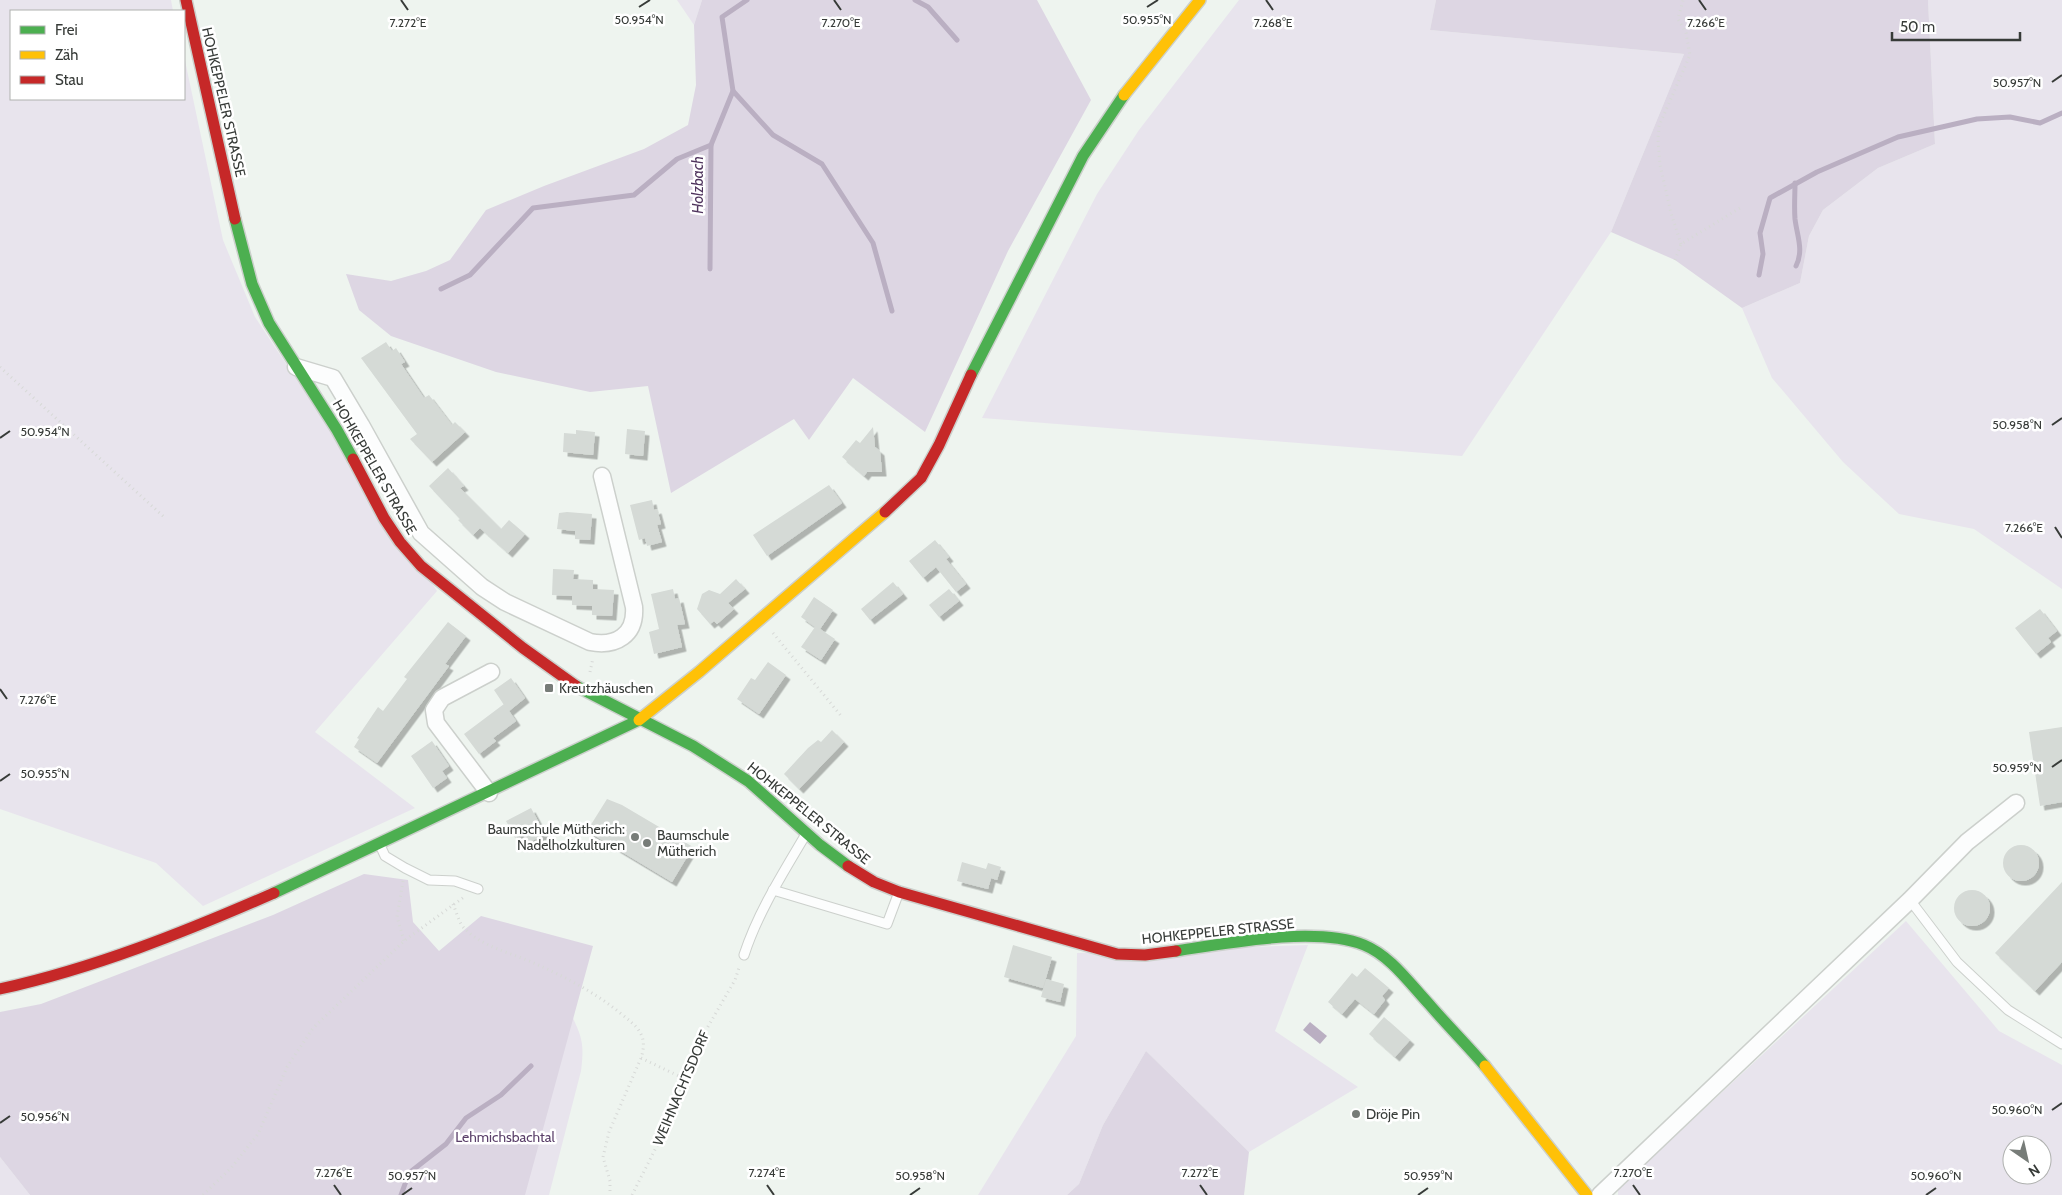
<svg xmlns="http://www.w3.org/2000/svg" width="2062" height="1195" viewBox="0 0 2062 1195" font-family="Cabin,sans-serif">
  <defs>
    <filter id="shadow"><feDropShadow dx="4.5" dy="4.5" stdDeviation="0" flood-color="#0004"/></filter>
  </defs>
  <rect width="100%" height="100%" fill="#eef4ef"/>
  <g fill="#e8e4ed" fill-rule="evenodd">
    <path d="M0 0H171L173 11H11V99H184V56L223 240 255 317 437 591 315 732 415 808 203 906 156 863 0 809Z"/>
    <path d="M677 0H702L694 25Z"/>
    <path d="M1239 0H1436L1430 30 1684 54 1611 232 1462 456 982 418 1097 194 1139 130Z"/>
    <path d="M1928 0H2062V589L1974 529 1899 514 1843 462 1772 378 1742 308 1800 283 1809 236 1823 210 1878 168 1935 144Z"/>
    <path d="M1906 921 1999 1031 2062 1065V1195H1618V1189ZM2012 1145H2042V1175H2012Z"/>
    <path d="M1308 945 1275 1031 1358 1087 1249 1152 1146 1051 1103 1125 1079 1184 1067 1195H978L1076 1036 1077 953Z"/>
    <path d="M572 1016C583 1039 584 1046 581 1071L549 1195H372Z"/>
    <path d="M0 1157 30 1195H0Z"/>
  </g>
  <g fill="#ddd6e3">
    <path d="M702 0H1037L1091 100 1008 251 925 432 853 378 809 440 794 419 671 493 648 386 590 392 496 372 391 336 359 310 346 274 391 281 426 271 450 260 486 210 544 186 644 149 688 125 696 85 694 25Z"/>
    <path d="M1436 0H1928L1935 144 1878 168 1823 210 1809 236 1800 283 1742 308 1675 260 1611 232 1684 54 1430 30Z"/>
    <path d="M364 874 408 880 413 922 439 951 481 916 593 946 525 1195H30L0 1157V1012L41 1004 273 915Z"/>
    <path d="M1146 1051 1249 1152 1244 1195H1067L1079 1184 1103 1125Z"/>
  </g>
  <path fill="#baafc2" d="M1310 1022 1327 1036 1320 1044 1303 1030Z"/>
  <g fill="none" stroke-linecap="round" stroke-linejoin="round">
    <g stroke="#baafc2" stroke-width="5">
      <path d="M915 0 928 7 957 40"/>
      <path d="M733 91 773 135 822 164 873 243 892 311"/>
      <path d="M1795 183C1795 195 1794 207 1795 219 1797 236 1804 250 1796 266"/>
      <path d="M710 269 711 145 733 91 722 17 747 0"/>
      <path d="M1759 275 1763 254 1760 233 1770 198 1817 172 1898 137 1977 119 2010 117 2040 123 2062 113"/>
      <path d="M441 289 470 275 533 208 634 195 677 159 711 145"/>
      <path d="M401 1195 409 1173 446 1144 466 1118 501 1095 531 1066"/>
    </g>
  </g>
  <g fill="#d5dad6" filter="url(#shadow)">
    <path d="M386 342 392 351 396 348 405 362 401 364 424 398 429 395 452 425 455 422 465 432 432 462 410 439 417 434 361 358Z"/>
    <path d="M873 427 875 447 880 451 882 472H867L864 476 842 457 856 440 860 443Z"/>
    <path d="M627 429 645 431 643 456 625 454Z"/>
    <path d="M576 430 595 432 593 455 563 452 564 433 576 434Z"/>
    <path d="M448 468 464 486 460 488 501 529 509 520 525 534 508 553 480 528 473 535 458 520 460 519 429 486Z"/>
    <path d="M829 485 842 503 767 556 753 535Z"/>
    <path d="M652 500 654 510 657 509 661 524 657 525 662 542 647 546 645 538 639 540 630 505Z"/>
    <path d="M567 512 592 514 590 540 575 539V531L557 529 559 513Z"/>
    <path d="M935 540 949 557 946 559 966 584 956 592 936 567 923 578 909 561Z"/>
    <path d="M553 569 574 570 573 579 593 580V589L614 590 612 616 592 615V606L572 605V596L552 595Z"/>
    <path d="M736 579 745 589 728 603 734 609 717 624 714 621 710 624 697 609 702 594 709 590 720 594Z"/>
    <path d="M893 582 903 594 870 620 861 609Z"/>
    <path d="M673 589 675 599 679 598 685 624 677 625 682 647 654 654 649 632 659 629 651 594Z"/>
    <path d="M949 589 959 601 939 617 929 605Z"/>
    <path d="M814 597 833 610 820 629 835 639 821 660 801 647 815 627 801 617Z"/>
    <path d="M2040 609 2057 631 2048 638 2051 642 2036 654 2015 628Z"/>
    <path d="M448 622 466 636 445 664 449 666 377 763 354 747 359 739 357 738 378 707 383 711 407 679 404 677Z"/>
    <path d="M768 662 786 675 759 714 737 699 751 678 755 680Z"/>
    <path d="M511 678 525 698 509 711 516 721 493 738 496 741 479 754 464 734 504 704 506 708 494 690Z"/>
    <path d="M2062 727V802L2040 806 2029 732Z"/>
    <path d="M832 730 844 742 799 789 784 774 808 748 818 740 821 742Z"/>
    <path d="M432 741 449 766 442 771 447 778 433 788 411 756Z"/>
    <path d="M607 799 622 805 693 847 672 882 587 831Z"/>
    <path d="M531 808 545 834 528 843 523 834 515 838 506 821Z"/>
    <circle cx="2021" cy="863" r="18"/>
    <path d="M962 862 986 869 988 863 1001 867 997 880 991 878 988 889 957 881Z"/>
    <path d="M2062 882V962L2035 991 1995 953Z"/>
    <circle cx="1972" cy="908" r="18"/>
    <path d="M1013 945 1052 957 1043 988 1004 977Z"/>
    <path d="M1365 968 1389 988 1382 996 1385 1000 1374 1014 1355 999 1342 1014 1328 1002 1352 973 1357 977Z"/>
    <path d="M1046 979 1064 984 1060 1002 1041 997Z"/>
    <path d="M1384 1017 1410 1040 1395 1057 1369 1034Z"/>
  </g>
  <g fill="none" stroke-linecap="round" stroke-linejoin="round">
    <g stroke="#ccd0cc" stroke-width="11">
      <g id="lane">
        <path d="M380 845 385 856 405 868 429 880 455 881 478 889"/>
        <path d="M773 890 887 924 899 892"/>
        <path d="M1910 900 1957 962 2008 1010 2062 1044"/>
        <path d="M744 955C758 912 783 873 806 834"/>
      </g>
    </g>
    <g stroke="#ccd0cc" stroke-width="19">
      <g id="street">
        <path d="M296 367 333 378 361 425 421 533 482 587 505 602 590 642C616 647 636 635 634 607L602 476"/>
        <path d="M489 793 436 723 434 710 442 698 491 672"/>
        <path d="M1600 1195 1910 900 1967 842 2016 803"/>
      </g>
    </g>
    <g stroke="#ccd0cc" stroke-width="14">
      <g id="fast">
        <path d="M235 219 252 284 269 323 337 430 353 459"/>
        <path d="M971 375 1083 156 1124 95"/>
        <path d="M576 686 693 746 748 781 820 845 848 866"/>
        <path d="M274 893 639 720"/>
        <path d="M1176 951C1228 943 1316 926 1364 945 1391 956 1410 984 1429 1004 1447 1025 1467 1045 1485 1066"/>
      </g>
    </g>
    <g stroke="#ccd0cc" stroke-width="14">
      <g id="slow">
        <path d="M1124 95 1200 0"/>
        <path d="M639 720 699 672 885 512"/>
        <path d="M1485 1066 1587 1195"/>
      </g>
    </g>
    <g stroke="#ccd0cc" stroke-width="14">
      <g id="jam">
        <path d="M186 0 235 219"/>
        <path d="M353 459 384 518 400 542 421 566 523 648 576 686"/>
        <path d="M885 512 921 478 939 445 971 375"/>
        <path d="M848 866 874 882 899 892 1117 954 1145 955 1176 951"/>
        <path d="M0 989C95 968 185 932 274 893"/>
      </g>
    </g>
    <g stroke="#d7d9d7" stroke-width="3" stroke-dasharray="1 4" stroke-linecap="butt">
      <path d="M1681 244 1671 213 1660 165 1658 140 1659 126 1690 55 1686 33 1678 19 1683 0"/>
      <path d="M1675 260 1681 244 1740 208"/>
      <path d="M0 367 164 517"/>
      <path d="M773 633 842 717"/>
      <path d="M590 672 593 658"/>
      <path d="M403 881 397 917 404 941"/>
      <path d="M453 904C456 911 459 923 464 928 483 948 513 953 536 964 565 977 594 992 619 1012 636 1026 649 1034 641 1058L609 1132 603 1157 610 1181V1195"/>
      <path d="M641 1058 683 1078"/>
      <path d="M203 1195 231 1168 258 1134 287 1067 313 1028 404 941 464 897"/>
      <path d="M632 1195 666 1128 678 1099 683 1078 695 1049 735 980 740 965"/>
    </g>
    <use href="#lane" stroke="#fcfdfd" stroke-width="9"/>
    <use href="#street" stroke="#fcfdfd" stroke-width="16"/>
    <use href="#fast" stroke="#4caf50" stroke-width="11"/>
    <use href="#slow" stroke="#ffc107" stroke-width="11"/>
    <use href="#jam" stroke="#c62828" stroke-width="11"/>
  </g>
  <path fill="none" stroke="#373b38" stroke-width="2" d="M401 0 408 10M834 0 841 10M1266 0 1273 10M1699 0 1706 10M639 7 650 0M1147 7 1158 0M2052 82 2062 75M2052 425 2062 418M0 438 10 431M2055 527 2062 538M0 689 7 699M2052 767 2062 760M0 781 10 774M2052 1110 2062 1103M0 1123 10 1116M334 1185 341 1195M767 1185 774 1195M1200 1185 1207 1195M1633 1185 1640 1195M402 1195 412 1188M910 1195 920 1188M1418 1195 1428 1188M1926 1195 1936 1188"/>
  <g fill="#777c78" stroke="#fff" stroke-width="2">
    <rect x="544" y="683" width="10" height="10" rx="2.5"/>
    <circle cx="635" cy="837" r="5"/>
    <circle cx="647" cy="843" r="5"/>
    <circle cx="1356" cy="1114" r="5"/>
  </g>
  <g text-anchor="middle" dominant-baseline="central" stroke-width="5" stroke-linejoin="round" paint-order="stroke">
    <g font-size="14" fill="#373b38" stroke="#fff">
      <text transform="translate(224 102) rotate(77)">HOHKEPPELER STRASSE</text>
      <text transform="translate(375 467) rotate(60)">HOHKEPPELER STRASSE</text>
      <text transform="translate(809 813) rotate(39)">HOHKEPPELER STRASSE</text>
      <text transform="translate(1218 931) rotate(-6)">HOHKEPPELER STRASSE</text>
      <text transform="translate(681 1088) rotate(-67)">WEIHNACHTSDORF</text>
    </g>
    <g font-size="14" fill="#373b38" stroke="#fff" text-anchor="start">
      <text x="559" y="688">Kreutzhäuschen</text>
      <text x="625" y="829" text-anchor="end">Baumschule Mütherich:<tspan x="625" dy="16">Nadelholzkulturen</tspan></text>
      <text x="657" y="835">Baumschule<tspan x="657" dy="16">Mütherich</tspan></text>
      <text x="1366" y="1114">Dröje Pin</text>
    </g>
    <g font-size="14" fill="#5a3f69" stroke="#fff">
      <text x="505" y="1137">Lehmichsbachtal</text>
    </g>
    <g font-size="15" font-style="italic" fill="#50355e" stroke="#fff">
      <text transform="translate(698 185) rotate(-90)">Holzbach</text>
    </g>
  </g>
  <g font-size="12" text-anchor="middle" fill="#373b38" stroke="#fff" stroke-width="5" stroke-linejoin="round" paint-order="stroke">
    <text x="639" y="24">50.954°N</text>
    <text x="1147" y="24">50.955°N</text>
    <text x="408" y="27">7.272°E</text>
    <text x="841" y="27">7.270°E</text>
    <text x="1706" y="27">7.266°E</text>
    <text x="1273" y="27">7.268°E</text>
    <text x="2017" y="87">50.957°N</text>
    <text x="2017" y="429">50.958°N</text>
    <text x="45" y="436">50.954°N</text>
    <text x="2024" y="532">7.266°E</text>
    <text x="38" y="704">7.276°E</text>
    <text x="2017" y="772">50.959°N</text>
    <text x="45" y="778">50.955°N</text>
    <text x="2017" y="1114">50.960°N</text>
    <text x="45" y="1121">50.956°N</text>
    <text x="334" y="1177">7.276°E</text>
    <text x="767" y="1177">7.274°E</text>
    <text x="1200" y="1177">7.272°E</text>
    <text x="1633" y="1177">7.270°E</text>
    <text x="412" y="1180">50.957°N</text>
    <text x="920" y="1180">50.958°N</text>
    <text x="1428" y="1180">50.959°N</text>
    <text x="1936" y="1180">50.960°N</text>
  </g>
  <rect x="10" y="10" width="175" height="90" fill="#ffffff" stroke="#afb1af"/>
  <rect x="20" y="26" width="25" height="8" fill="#4caf50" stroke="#afb1af"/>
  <text x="55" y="35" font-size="15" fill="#373b38">Frei</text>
  <rect x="20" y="51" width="25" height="8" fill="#ffc107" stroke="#afb1af"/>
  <text x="55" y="60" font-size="15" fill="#373b38">Zäh</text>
  <rect x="20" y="76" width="25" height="8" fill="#c62828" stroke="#afb1af"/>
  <text x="55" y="85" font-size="15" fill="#373b38">Stau</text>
  <g transform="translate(2027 1160) rotate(146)"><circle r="24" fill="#ffffff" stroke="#afb1af"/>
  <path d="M0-4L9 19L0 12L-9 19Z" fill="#777c78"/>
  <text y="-8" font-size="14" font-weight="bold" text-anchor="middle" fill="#373b38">N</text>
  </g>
  <path d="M1892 32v8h128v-8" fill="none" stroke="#373b38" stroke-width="2.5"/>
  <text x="1900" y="32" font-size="15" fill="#373b38" stroke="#ffffff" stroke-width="4" paint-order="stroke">50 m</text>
</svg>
